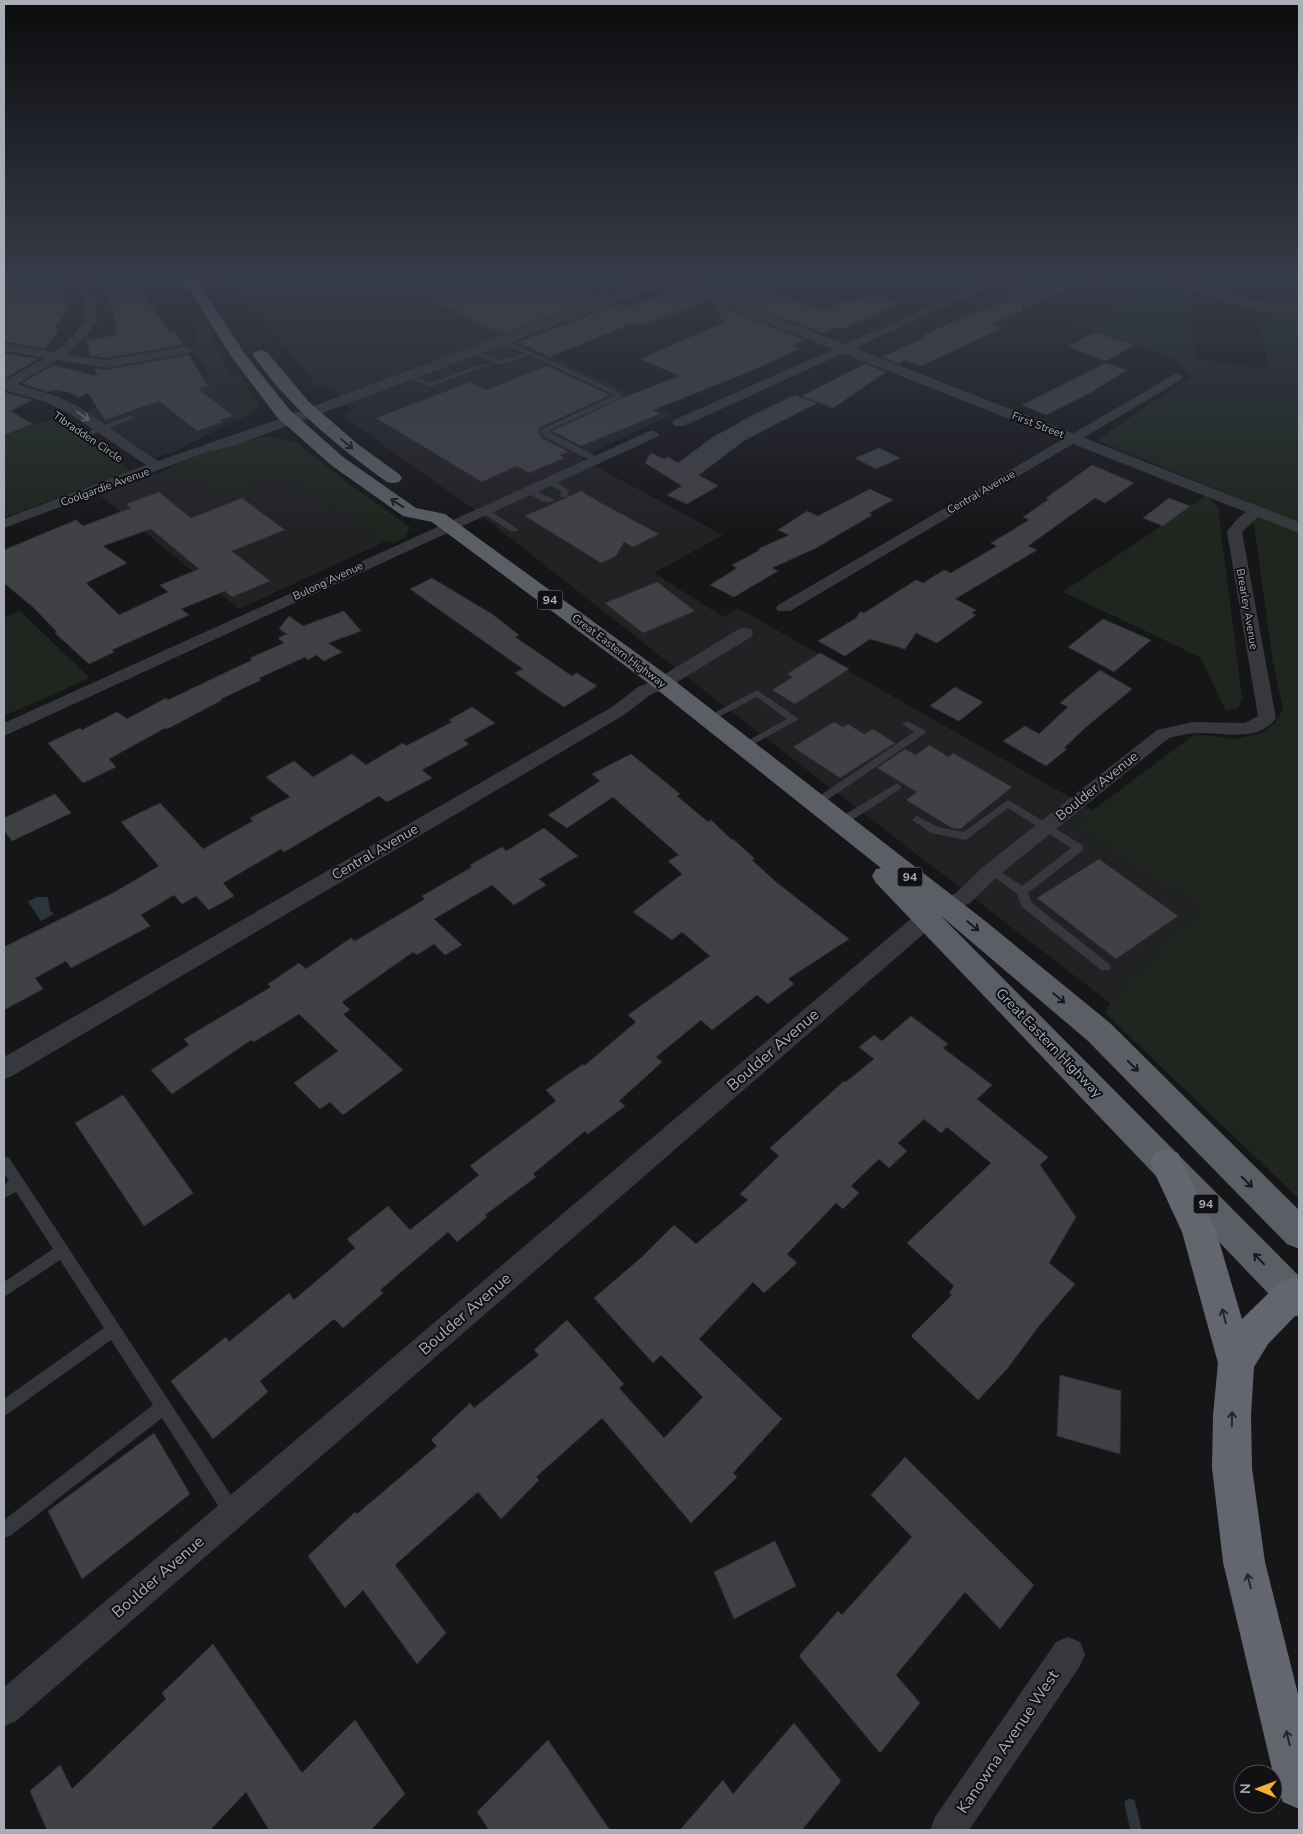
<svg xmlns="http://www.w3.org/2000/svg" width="1303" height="1834" viewBox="0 0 1303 1834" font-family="'Nunito Sans',sans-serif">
  <rect width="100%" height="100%" fill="#161618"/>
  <g fill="#222225">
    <path d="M234 277H619L646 287 509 337 673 414 580 458 723 535 654 573 723 617 738 608 1094 811 1074 825 1201 907 1110 1003 715 699 472 508 345 418 352 409 332 388 318 387 229 280Z"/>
    <path d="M211 376 219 389 232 398 239 412 231 423 176 451 155 458 85 412 140 389Z"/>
    <path d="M171 468 184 479 196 475 224 496 283 474 386 541 239 609 97 493Z"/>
  </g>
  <g fill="#1e261f">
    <path d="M1162 280 1189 285 1195 359 1269 369 1255 311 1286 293 1299 294V1199L1105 1013 1110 1003 1201 907 1073 825 1195 734 1235 739 1264 732 1275 723 1283 709 1273 663 1251 503 1097 440 1190 377 1172 357 1076 325Z"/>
    <path d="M202 318 210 328V337L230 372 240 378 259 404 247 416 231 423 239 411 232 398 219 389 193 350 198 322 199 319Z"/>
    <path d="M54 418 71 427 130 471 4 518V435Z"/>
    <path d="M269 437 296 442 353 487 410 527 406 537 394 543 386 541 283 474 224 496 196 475 184 479 171 468C190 454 246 438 269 437Z"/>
    <path d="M1207 495 1218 508 1242 698 1238 708 1226 711 1200 657 1063 592Z"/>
    <path d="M20 611 90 678 4 716V617Z"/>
  </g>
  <path fill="#2c353c" d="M36 897H48L50 911 54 914 41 921 28 902Z"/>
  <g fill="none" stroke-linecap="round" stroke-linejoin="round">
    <path stroke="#2c353c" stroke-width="11" d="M1130 1804 1136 1830"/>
  </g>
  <g fill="#404145" stroke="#303034" fill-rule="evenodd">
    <path d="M4 277H53L54 287H57V296L63 295 68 310 53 329H59L45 349 8 342 4 343Z"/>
    <path d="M98 277H132L170 332 175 331 183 345 105 358 91 356 86 341 117 335 114 325 118 324Z"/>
    <path d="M382 277H551L601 297 502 334Z"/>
    <path d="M711 277H734L822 310 849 299 853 301 871 293 898 303 880 311 882 312 842 329 838 327 822 333 692 284Z"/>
    <path d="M1050 277H1093L1029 306 1020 303 1023 311 992 324 1002 328 921 366 905 360 899 364 882 357 924 338 921 337 937 329 1010 299 1003 297Z"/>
    <path d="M670 292 690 295 707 302 639 325 633 323 550 357 518 342 618 304 627 308Z"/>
    <path d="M716 305 805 340 791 346 798 349 751 371 653 410 660 414 581 446 552 431 622 398 680 376 640 359 723 323Z"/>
    <path d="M1094 332 1135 345 1106 361 1068 347Z"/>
    <path d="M4 353 38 359 4 379Z"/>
    <path d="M189 355 208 386 198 389 234 416 220 420 223 422 197 431 159 401 105 420 88 393 79 397 69 392 52 390 48 392 22 383 53 365 97 376 95 368 105 370Z"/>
    <path d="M1106 363 1127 370 1090 393 1046 415 1022 405Z"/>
    <path d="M865 364 886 372 833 408 802 396Z"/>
    <path d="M547 366 610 395 539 428 538 431 542 438 569 452 559 455 564 458 529 473 517 466 482 482 376 418 470 382 486 390Z"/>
    <path d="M4 392 32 400 10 411 33 424 4 435Z"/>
    <path d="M795 395 817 403 745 440 699 475 718 486 687 504 667 495 682 486 645 463 651 453 664 459 668 457 678 463 713 437 741 422H739Z"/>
    <path d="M879 448 900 458 876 469 855 458Z"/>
    <path d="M1092 465 1134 483 1105 503 1095 498 1028 546 1037 550 955 599 976 610 972 613 976 615 937 643 916 633 905 649 870 639 845 656 818 641 856 618 860 612 864 613 916 580 923 583 944 570 951 573 997 546 991 543 1029 520 1023 517 1049 499 1046 498Z"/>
    <path d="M870 489 893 500 869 513 872 515 816 548 772 568 778 571 734 597 710 585 737 568 732 565 760 550 758 549 789 535 778 530 807 511 818 516Z"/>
    <path d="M581 491 601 503 659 534 633 547 624 542 616 556 601 563 525 516Z"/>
    <path d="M159 492 191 518 242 498 285 530 232 551 270 581 232 597 225 591 181 609 189 615 112 650 114 652 89 664 55 633 57 632 34 608 4 583V550L76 520 83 526 131 508 126 504ZM151 529 199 569 160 585 168 592 119 615 86 583 127 563 103 546Z"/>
    <path d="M1169 498 1190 506 1163 526 1143 518Z"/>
    <path d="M432 578 492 614 519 635 515 637 572 676 577 673 597 686 564 707 546 695 515 673 523 669 410 589Z"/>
    <path d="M657 582 695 611 643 633 605 603Z"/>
    <path d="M344 611 361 631 328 643 342 652 324 661 316 655 308 660 305 657 259 678 261 680 221 699 222 700 167 729 165 728 109 759 116 767 83 783 48 743 80 728 82 730 117 712 127 719 166 698 168 700 216 677 252 660 250 658 284 643 278 638 287 634 279 629 289 616 303 626Z"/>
    <path d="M1103 619 1151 640 1114 672 1068 647Z"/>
    <path d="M820 653 849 669 795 704 772 690 793 677 787 674Z"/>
    <path d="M1100 670 1132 689 1085 728 1064 748 1067 749 1046 766 1003 741 1025 726 1039 734 1068 707 1060 703Z"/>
    <path d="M955 687 983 702 959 721 930 706Z"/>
    <path d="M472 707 495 723 464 740 469 744 422 770 432 778 387 802 379 796 284 852 281 849 223 883 234 896 209 910 196 896 182 904 174 895 141 915 150 926 71 968 66 961 35 978 43 989 4 1010V947L113 893 159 866 121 822 160 803 203 849 253 821 250 818 290 797 266 777 294 761 313 777 352 754 366 765 403 743 406 746 452 722 449 720Z"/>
    <path d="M834 722 843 727 848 724 864 734 873 729 895 743 840 778 793 747Z"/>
    <path d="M929 745 949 757 953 753 1012 787 960 829 952 828 906 800 917 792 877 768 905 749 916 755Z"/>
    <path d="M631 754 680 794 677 796 708 822 711 820 732 840 733 839 755 859 752 860 776 882 849 939 788 979 794 984 768 1004 757 995 712 1030 701 1020 656 1057 662 1062 619 1101 625 1106 588 1134 585 1131 533 1174 536 1177 485 1215 487 1217 457 1242 448 1232 380 1290 383 1293 343 1328 334 1319 260 1381 268 1392 213 1439 171 1381 226 1337 229 1342 289 1293 294 1300 355 1248 347 1239 388 1206 410 1230 479 1175 470 1166 556 1101 546 1090 583 1064 584 1066 636 1022 628 1015 710 956 682 932 672 940 633 912 682 874 668 861 679 855 613 797 567 828 548 815 600 781 592 774Z"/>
    <path d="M55 794 71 813 12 841 4 830V818Z"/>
    <path d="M544 828 578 856 539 879 546 885 514 905 492 885 434 919 462 945 445 955 434 944 417 955 413 952 342 1002 350 1010 343 1014 403 1070 343 1115 330 1102 320 1109 294 1083 338 1051 299 1014 254 1042 251 1040 172 1094 151 1070 189 1045 184 1039 271 987 268 984 299 963 306 969 351 938 355 941 425 899 422 896 472 867 470 865 502 847 506 851Z"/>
    <path d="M1099 859 1178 916 1116 959 1037 898Z"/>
    <path d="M911 1016 948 1044 943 1048 992 1085 977 1099 1048 1157 1040 1165 1076 1217 1049 1263 1075 1284 1039 1326 1007 1369 978 1400 911 1336 952 1295 949 1293 954 1286 907 1243 991 1163 947 1127 941 1133 924 1119 898 1143 907 1151 889 1168 879 1159 851 1186 859 1193 843 1209 836 1203 787 1254 797 1263 764 1293 753 1282 699 1339 782 1419 733 1473 737 1477 691 1523 602 1418 536 1477 539 1480 501 1519 478 1492 395 1565 446 1633 417 1664 363 1590 345 1608 308 1556 355 1512 357 1514 437 1446 431 1440 470 1403 474 1408 539 1355 534 1350 567 1320 624 1384 619 1388 664 1438 703 1397 661 1355 653 1363 594 1298 642 1257 674 1225 696 1244 748 1200 740 1194 779 1156 770 1148 844 1081 846 1082 874 1059 859 1047 874 1035 882 1041Z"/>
    <path d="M123 1095 193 1193 144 1226 75 1123Z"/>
    <path d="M1060 1375 1121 1391 1120 1454 1057 1436Z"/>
    <path d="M154 1433 190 1494 82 1579 48 1511Z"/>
    <path d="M905 1457 1034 1585 1000 1629 965 1592 896 1675 920 1703 880 1753 799 1656 838 1611 842 1615 912 1537 871 1495Z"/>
    <path d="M775 1541 796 1586 734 1619 714 1572Z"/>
    <path d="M213 1644 302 1773 355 1720 405 1794 371 1830H269L246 1792 210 1830H47L30 1791 60 1765 72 1789 166 1699 162 1693Z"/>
    <path d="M794 1723 841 1781 802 1830H680L723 1780 733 1794Z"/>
    <path d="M548 1740 610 1830H489L477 1812Z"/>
  </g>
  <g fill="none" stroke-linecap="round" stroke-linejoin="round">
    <g fill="#37383d" fill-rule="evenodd">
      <path d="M498 339H502L620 393 622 396 618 399 548 431 599 458V462H593L543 436 540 430 615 395 530 355 500 365 469 351 474 350 500 361 524 353 498 341Z"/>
      <path d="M483 364 488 365 430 387 404 375 409 374 430 383Z"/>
      <path d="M132 415 135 417 134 418 89 436 82 434Z"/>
      <path d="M547 480C555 480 566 486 569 493L566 497H560L561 491 547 484Z"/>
      <path d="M528 489C532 489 552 498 555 500 545 506 537 498 528 493Z"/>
      <path d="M482 509H488L519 530 512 532 482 513Z"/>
      <path d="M757 690 799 719 743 750 738 747 740 745 787 719 757 697 711 721 708 722 703 719Z"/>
      <path d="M907 721 924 730 926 732 924 734 817 807H809L808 805 809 803 914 732 902 724Z"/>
      <path d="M896 784 900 785 901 787 900 789 842 827H834L833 824 834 821Z"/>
      <path d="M1008 800 1082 845 1083 848 1082 851 1028 893 1031 902 1109 964 1111 967 1109 970H1101L1022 907 1017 894 986 871 987 868H995L1022 886 1071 848 1008 808 966 840 931 833 912 820 917 816 938 827 964 832Z"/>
      <path d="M4 1156 9 1158 23 1179 238 1506 240 1512 238 1518 232 1520 226 1518 162 1418 10 1536 4 1538V1520L153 1405 111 1340 9 1413 4 1416V1399L104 1328 60 1260 4 1297V1282L53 1249 16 1192 4 1198V1185L9 1181 4 1173Z"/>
    </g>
    <g fill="#37383d" fill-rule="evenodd">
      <path d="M71 277H81L95 301 97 321 86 335 67 354 105 360 187 346 193 350 187 354 105 368 58 360 17 384 56 396 79 407 158 461 285 417 290 416 297 420 295 423 233 446 209 451 4 528V519L146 465 69 413 46 402 4 390V381L45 358 4 351V345L8 344 54 352 69 340 85 321 83 301Z"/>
      <path d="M202 277H216L198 286H190L189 284Z"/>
      <path d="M610 277H625L649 288 647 290H639L611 279Z"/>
      <path d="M674 277H686L675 287H667L666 285Z"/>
      <path d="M996 277H1010L684 426H674L672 423 674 420Z"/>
      <path d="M1177 373 1183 377 1181 380 790 611H778L776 608 778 605Z"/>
      <path d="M652 430 659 434 657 437 4 736V723Z"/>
      <path d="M1257 507 1262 508 1264 511 1242 532 1276 718C1260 742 1225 733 1201 733 1190 733 1180 735 1169 738L998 876 970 903 947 914 940 911 936 906 940 901 956 893 984 866 1157 730 1192 722 1245 723 1258 716 1227 532C1234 522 1244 510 1257 507Z"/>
      <path d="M745 628 751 629 753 633 751 637 669 687 650 695 624 715 12 1076 4 1079V1057L612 707 638 687 657 679 739 629Z"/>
      <path d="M927 910 935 912 938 918 935 924 16 1721 4 1726V1687L919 912Z"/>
      <path d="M1068 1637 1080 1642 1085 1654 1080 1666 969 1830H930L935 1817 1056 1642Z"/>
    </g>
    <g fill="#37383d" fill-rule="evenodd">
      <path d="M1160 277C1184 277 1198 283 1220 290 1246 299 1272 306 1299 305V313C1253 316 1205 294 1162 280Z"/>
      <path d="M666 281 698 287 1299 522V533L690 293 666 289 645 292 296 423H284L282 420 284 417 638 285Z"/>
    </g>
    <g fill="#5b5e65" fill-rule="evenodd">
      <path d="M181 277H195L245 354 289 409 343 457 416 508 445 514 671 678 984 920 1110 1023 1299 1210V1249L1287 1244 1088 1041 940 915 1299 1276V1317L1286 1312 876 883 872 876 876 869 881 868 655 688 432 522 403 516 331 465 277 417 231 356Z"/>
      <path d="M261 350 267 352 309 402 359 445 399 474 402 478 399 482 393 483 387 482C336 445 289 407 253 355L255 352Z"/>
    </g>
    <path fill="#63666e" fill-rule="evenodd" d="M1166 1149 1178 1153 1216 1231 1242 1319 1280 1282 1293 1277 1299 1280V1312L1268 1344 1254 1367 1251 1415 1252 1468 1265 1562 1299 1698V1809L1283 1802 1276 1786 1223 1562 1212 1468 1213 1415 1218 1363 1182 1232 1150 1163 1154 1153Z"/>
  </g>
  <defs><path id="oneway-shaft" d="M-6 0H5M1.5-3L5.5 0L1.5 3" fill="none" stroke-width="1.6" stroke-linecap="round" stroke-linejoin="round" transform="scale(1.25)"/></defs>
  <use stroke="#757881" href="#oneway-shaft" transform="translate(83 416) rotate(35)"/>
  <g stroke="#18191b">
    <use href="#oneway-shaft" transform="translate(347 444) rotate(40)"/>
    <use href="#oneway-shaft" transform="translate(397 503) rotate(-147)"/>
    <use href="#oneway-shaft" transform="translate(973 926) rotate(39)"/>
    <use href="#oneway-shaft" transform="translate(1059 998) rotate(40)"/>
    <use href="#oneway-shaft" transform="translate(1133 1066) rotate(45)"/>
    <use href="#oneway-shaft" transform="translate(1247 1182) rotate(45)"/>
    <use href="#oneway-shaft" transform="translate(1259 1259) rotate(-134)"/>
  </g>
  <g stroke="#26262a">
    <use href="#oneway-shaft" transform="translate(1224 1316) rotate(-104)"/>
    <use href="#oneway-shaft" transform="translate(1232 1419) rotate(-89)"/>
    <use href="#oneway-shaft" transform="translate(1249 1581) rotate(-104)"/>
    <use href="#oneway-shaft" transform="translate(1288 1738) rotate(-104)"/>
  </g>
  <linearGradient id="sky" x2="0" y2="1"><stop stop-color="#0c0c0d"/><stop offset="0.52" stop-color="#363c48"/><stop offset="1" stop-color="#363c48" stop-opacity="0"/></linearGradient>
  <rect width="1303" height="534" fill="url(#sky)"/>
  <g text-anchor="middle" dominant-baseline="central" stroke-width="4" stroke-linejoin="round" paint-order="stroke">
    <g font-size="11" fill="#a8adb8" stroke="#111113">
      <text transform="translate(1038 425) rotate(21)">First Street</text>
      <text transform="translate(88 437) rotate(34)">Tibradden Circle</text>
      <text transform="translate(105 487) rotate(-20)">Coolgardie Avenue</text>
      <text transform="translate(981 492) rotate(-30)">Central Avenue</text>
      <text transform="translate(328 581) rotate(-25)">Bulong Avenue</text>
      <text transform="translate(1247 609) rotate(80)">Brearley Avenue</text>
      <text transform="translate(619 651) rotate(37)">Great Eastern Highway</text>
    </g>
    <g fill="#111113" stroke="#7b7e86" stroke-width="1">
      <rect x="537.5" y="590.5" width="25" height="19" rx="4"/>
      <rect x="897.5" y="867.5" width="25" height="19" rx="4"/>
      <rect x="1193.5" y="1194.5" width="25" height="19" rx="4"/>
    </g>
    <g font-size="12" font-weight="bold" fill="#a8adb8">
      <text x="550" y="600">94</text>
      <text x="910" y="877">94</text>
      <text x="1206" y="1204">94</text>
    </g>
    <g font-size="14" fill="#a8adb8" stroke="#111113">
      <text transform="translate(1097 786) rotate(-39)">Boulder Avenue</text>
      <text transform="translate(375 852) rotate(-30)">Central Avenue</text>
      <text transform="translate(1049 1043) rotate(46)">Great Eastern Highway</text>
    </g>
    <g font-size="16" fill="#a8adb8" stroke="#111113">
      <text transform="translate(773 1050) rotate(-41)">Boulder Avenue</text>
      <text transform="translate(465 1314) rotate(-41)">Boulder Avenue</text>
      <text transform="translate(158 1577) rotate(-41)">Boulder Avenue</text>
      <text transform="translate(1008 1742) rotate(-56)">Kanowna Avenue West</text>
    </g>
  </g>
  <rect width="1303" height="1834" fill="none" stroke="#a8adb8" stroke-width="10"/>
  <g transform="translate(1258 1789) rotate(271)"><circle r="24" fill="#111113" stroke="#4d4f55"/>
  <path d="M0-4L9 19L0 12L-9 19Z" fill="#f2b134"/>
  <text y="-8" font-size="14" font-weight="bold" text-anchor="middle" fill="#a8adb8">N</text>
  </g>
</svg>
